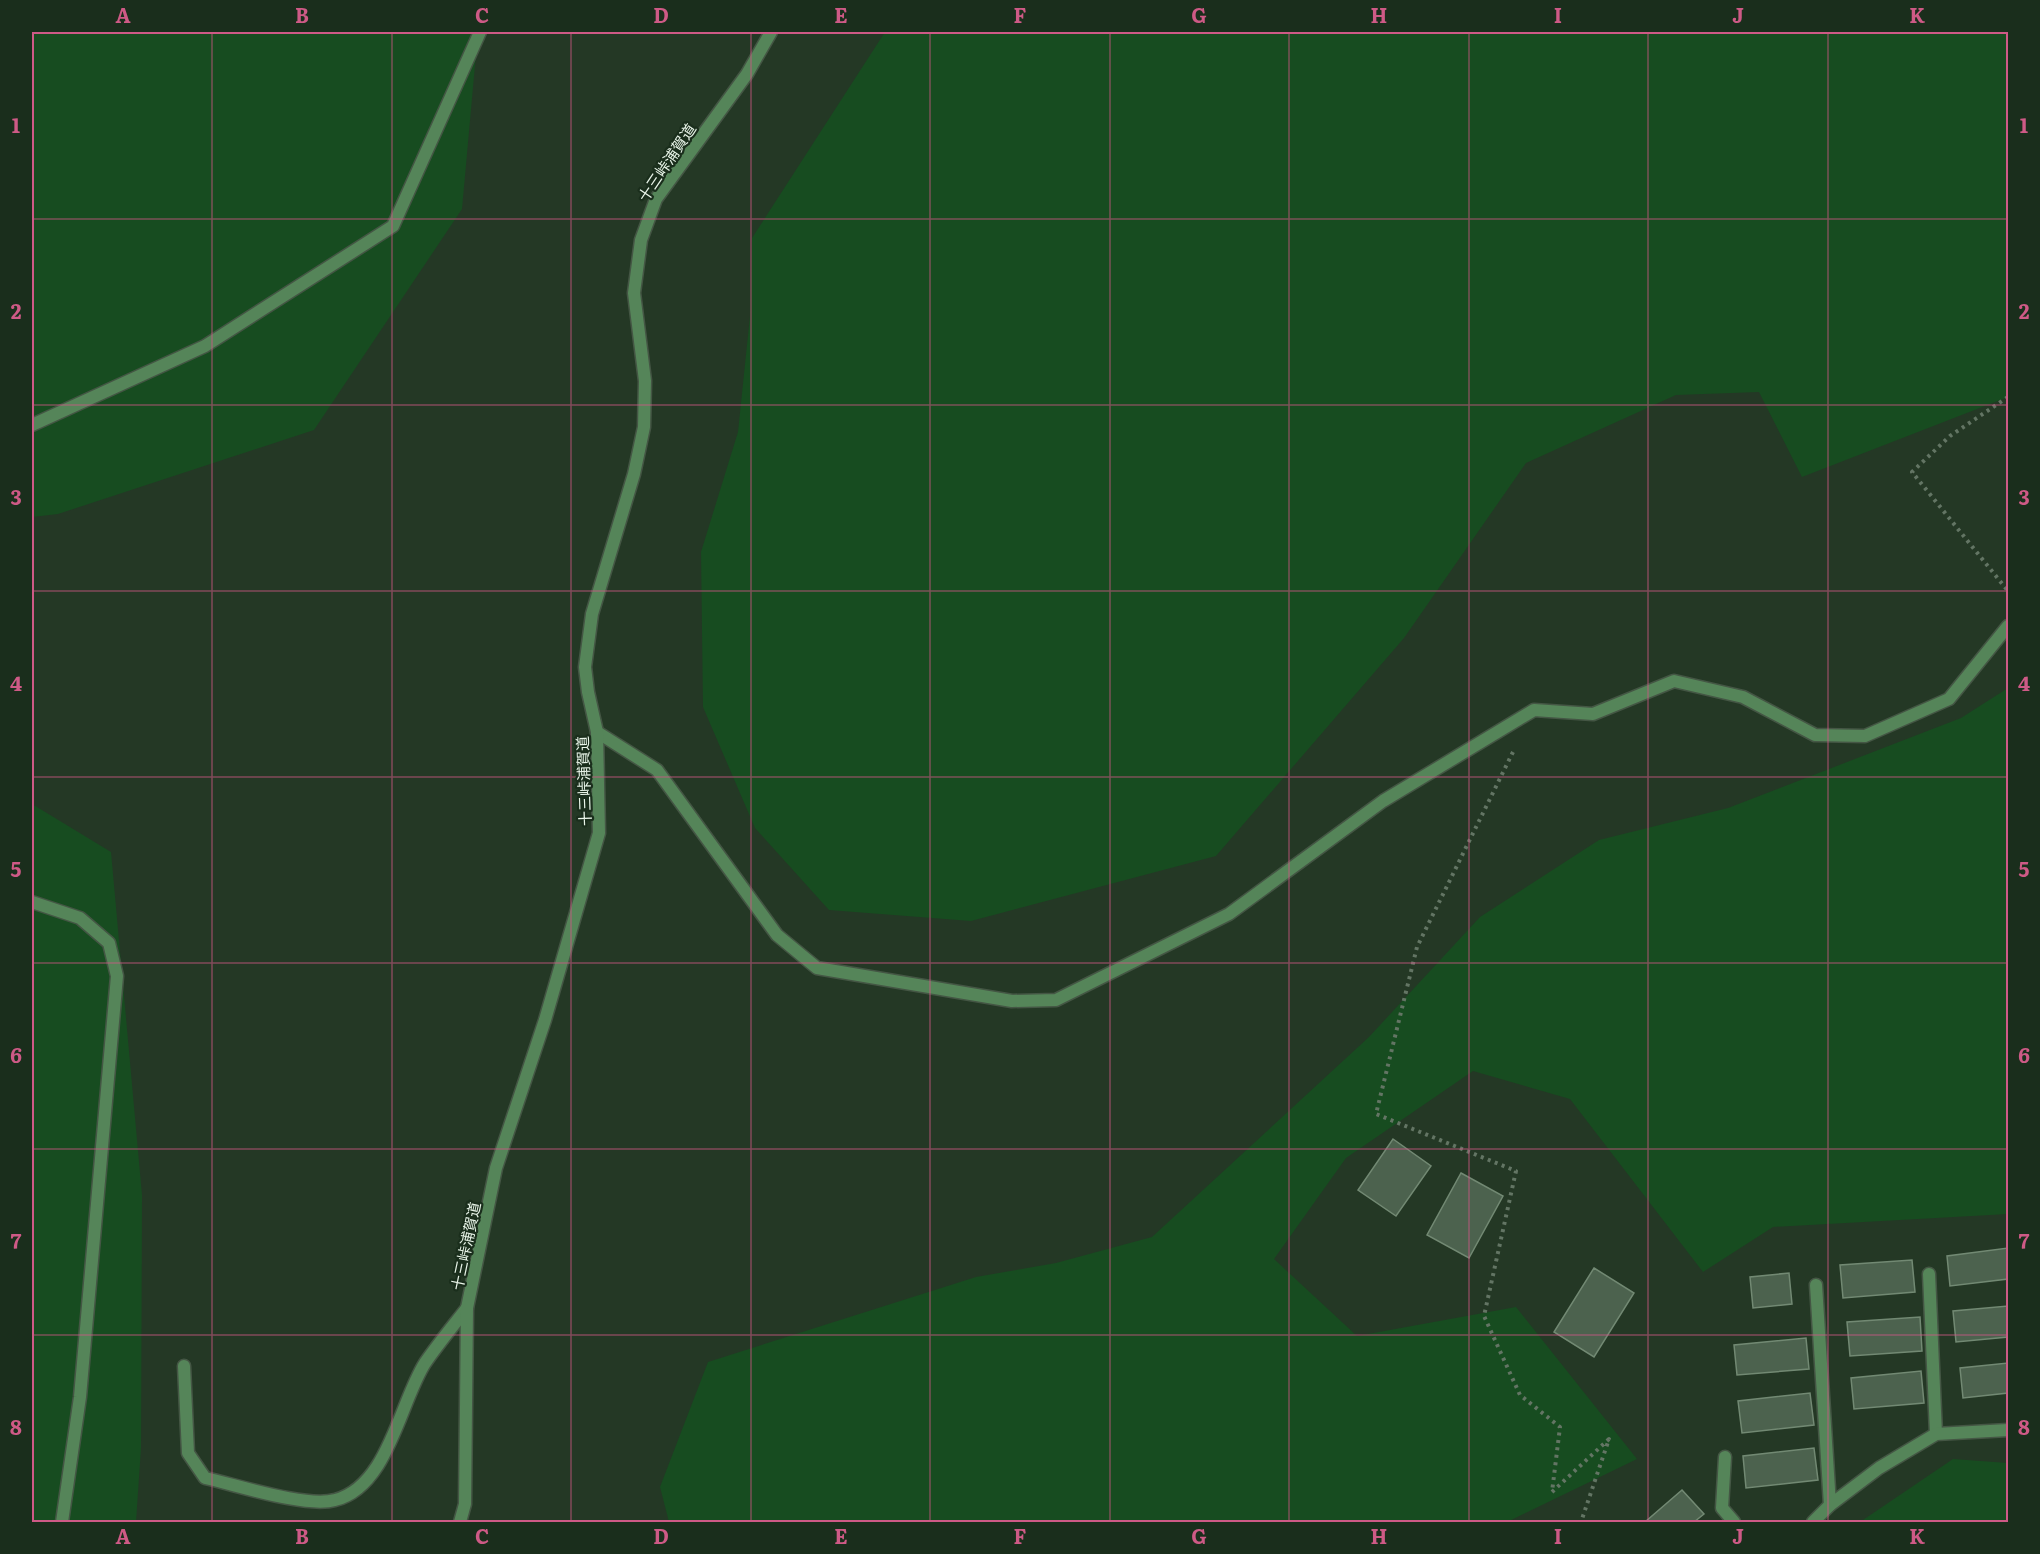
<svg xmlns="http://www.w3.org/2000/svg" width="2040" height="1554" viewBox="0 0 2040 1554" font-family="Literata,'Noto Sans JP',serif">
  <rect width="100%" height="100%" fill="#243825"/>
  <g fill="#174c20">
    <path d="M32 32H478L462 209 314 430 58 514 32 517Z"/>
    <path d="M885 32H2008V397L1802 477 1759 392 1676 395 1526 463 1404 638 1216 856 971 921 829 910 755 828 703 707 701 552 738 432 750 316 752 238Z"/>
    <path d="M2008 688V1214L1773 1227 1703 1272 1570 1099 1473 1071 1346 1158 1274 1259 1357 1336 1516 1307 1637 1459 1507 1522H669L660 1487 708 1362 976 1277 1056 1263 1152 1237 1369 1037 1480 917 1599 840 1728 808 1961 718Z"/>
    <path d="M32 804 111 852 142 1195 141 1448 136 1522H32Z"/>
    <path d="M1953 1459 2008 1463V1522H1860Z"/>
  </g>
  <g fill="#4c624e" stroke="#728973" stroke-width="1.5">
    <path d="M1393 1139 1431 1166 1396 1216 1358 1190Z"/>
    <path d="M1461 1173 1503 1196 1469 1258 1427 1235Z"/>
    <path d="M2008 1248V1279L1950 1286 1947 1256Z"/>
    <path d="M1912 1260 1915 1292 1843 1298 1840 1265Z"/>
    <path d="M1594 1268 1634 1293 1594 1357 1554 1332Z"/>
    <path d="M1789 1273 1792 1304 1753 1308 1750 1277Z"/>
    <path d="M2008 1306V1337L1956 1342 1953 1311Z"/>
    <path d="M1920 1317 1922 1351 1850 1356 1847 1322Z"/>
    <path d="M1806 1338 1809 1369 1737 1375 1734 1345Z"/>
    <path d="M2008 1363V1393L1963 1398 1960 1368Z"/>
    <path d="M1921 1371 1924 1403 1854 1409 1851 1378Z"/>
    <path d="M1810 1393 1814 1425 1742 1433 1738 1401Z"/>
    <path d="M1814 1448 1818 1480 1746 1488 1743 1456Z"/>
    <path d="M1682 1490 1704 1514 1694 1522H1645Z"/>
  </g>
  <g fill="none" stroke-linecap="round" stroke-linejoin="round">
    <g stroke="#445644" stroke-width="15">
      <g id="service">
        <path d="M32 425 205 346 393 226 480 32"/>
        <path d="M597 732 657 770 777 935 817 968 1012 1001 1056 1000 1229 914 1383 801 1534 710 1593 714 1674 681 1743 697 1815 735 1865 736 1949 699 2008 626"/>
        <path d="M32 902 80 918 109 943 117 976 80 1397 62 1522"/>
        <path d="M1929 1274 1936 1434"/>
        <path d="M1816 1285 1830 1505"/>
        <path d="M184 1366 188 1453 205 1478C237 1485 306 1508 335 1500 388 1487 400 1402 425 1363 438 1344 453 1326 467 1308"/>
        <path d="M1725 1457 1722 1508 1734 1522"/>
      </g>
    </g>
    <g stroke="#445644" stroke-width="15">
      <g id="minor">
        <path d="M460 1522 465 1504 467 1308 496 1168 545 1020 599 833 597 732 588 692 585 667 592 614 634 474 644 427 645 381 634 293 641 240 656 199 747 74 771 32"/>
        <path d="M1813 1522 1830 1505 1879 1468 1936 1434 2008 1430"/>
      </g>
    </g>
    <g stroke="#637564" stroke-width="4" stroke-dasharray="3 4.5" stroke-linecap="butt">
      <path d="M2008 397 1950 436 1912 472 2008 591"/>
      <path d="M1513 752 1417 947 1376 1114 1516 1171 1484 1316 1520 1395 1560 1427 1552 1492 1609 1439 1581 1522"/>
    </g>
    <use href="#service" stroke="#558559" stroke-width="12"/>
    <use href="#minor" stroke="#558559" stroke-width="12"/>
  </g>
  <path fill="none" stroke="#ce5a86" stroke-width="1.5" stroke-opacity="0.55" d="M212 32V1522M392 32V1522M571 32V1522M751 32V1522M930 32V1522M1110 32V1522M1289 32V1522M1469 32V1522M1648 32V1522M1828 32V1522M32 219H2008M32 405H2008M32 591H2008M32 777H2008M32 963H2008M32 1149H2008M32 1335H2008"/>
  <g text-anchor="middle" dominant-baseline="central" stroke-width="4.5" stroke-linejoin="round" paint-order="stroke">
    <g font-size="15" fill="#e9f5e9" stroke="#1a2e1c">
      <text transform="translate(666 162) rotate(-56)">十三峠浦賀道</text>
      <text transform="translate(583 781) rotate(-92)">十三峠浦賀道</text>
      <text transform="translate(465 1246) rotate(-78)">十三峠浦賀道</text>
    </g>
  </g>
  <rect width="2040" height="1554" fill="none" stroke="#1a2e1c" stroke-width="66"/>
  <rect x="33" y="33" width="1974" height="1488" fill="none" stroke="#ce5a86" stroke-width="2"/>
  <g font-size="20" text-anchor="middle" font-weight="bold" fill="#ce5a86">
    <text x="123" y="23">A</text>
    <text x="302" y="23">B</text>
    <text x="482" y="23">C</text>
    <text x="661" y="23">D</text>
    <text x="841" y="23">E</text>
    <text x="1020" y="23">F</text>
    <text x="1199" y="23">G</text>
    <text x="1379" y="23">H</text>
    <text x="1558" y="23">I</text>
    <text x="1738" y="23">J</text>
    <text x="1917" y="23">K</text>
    <text x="16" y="133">1</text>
    <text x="2024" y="133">1</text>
    <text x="16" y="319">2</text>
    <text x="2024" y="319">2</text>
    <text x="16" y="505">3</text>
    <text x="2024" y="505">3</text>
    <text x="16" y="691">4</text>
    <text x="2024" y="691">4</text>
    <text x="16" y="877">5</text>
    <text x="2024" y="877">5</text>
    <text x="16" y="1063">6</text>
    <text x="2024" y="1063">6</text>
    <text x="16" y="1249">7</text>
    <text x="2024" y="1249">7</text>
    <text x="16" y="1435">8</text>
    <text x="2024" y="1435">8</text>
    <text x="123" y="1544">A</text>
    <text x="302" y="1544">B</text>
    <text x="482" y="1544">C</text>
    <text x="661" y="1544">D</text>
    <text x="841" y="1544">E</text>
    <text x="1020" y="1544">F</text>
    <text x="1199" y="1544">G</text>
    <text x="1379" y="1544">H</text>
    <text x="1558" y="1544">I</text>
    <text x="1738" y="1544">J</text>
    <text x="1917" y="1544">K</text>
  </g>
</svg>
